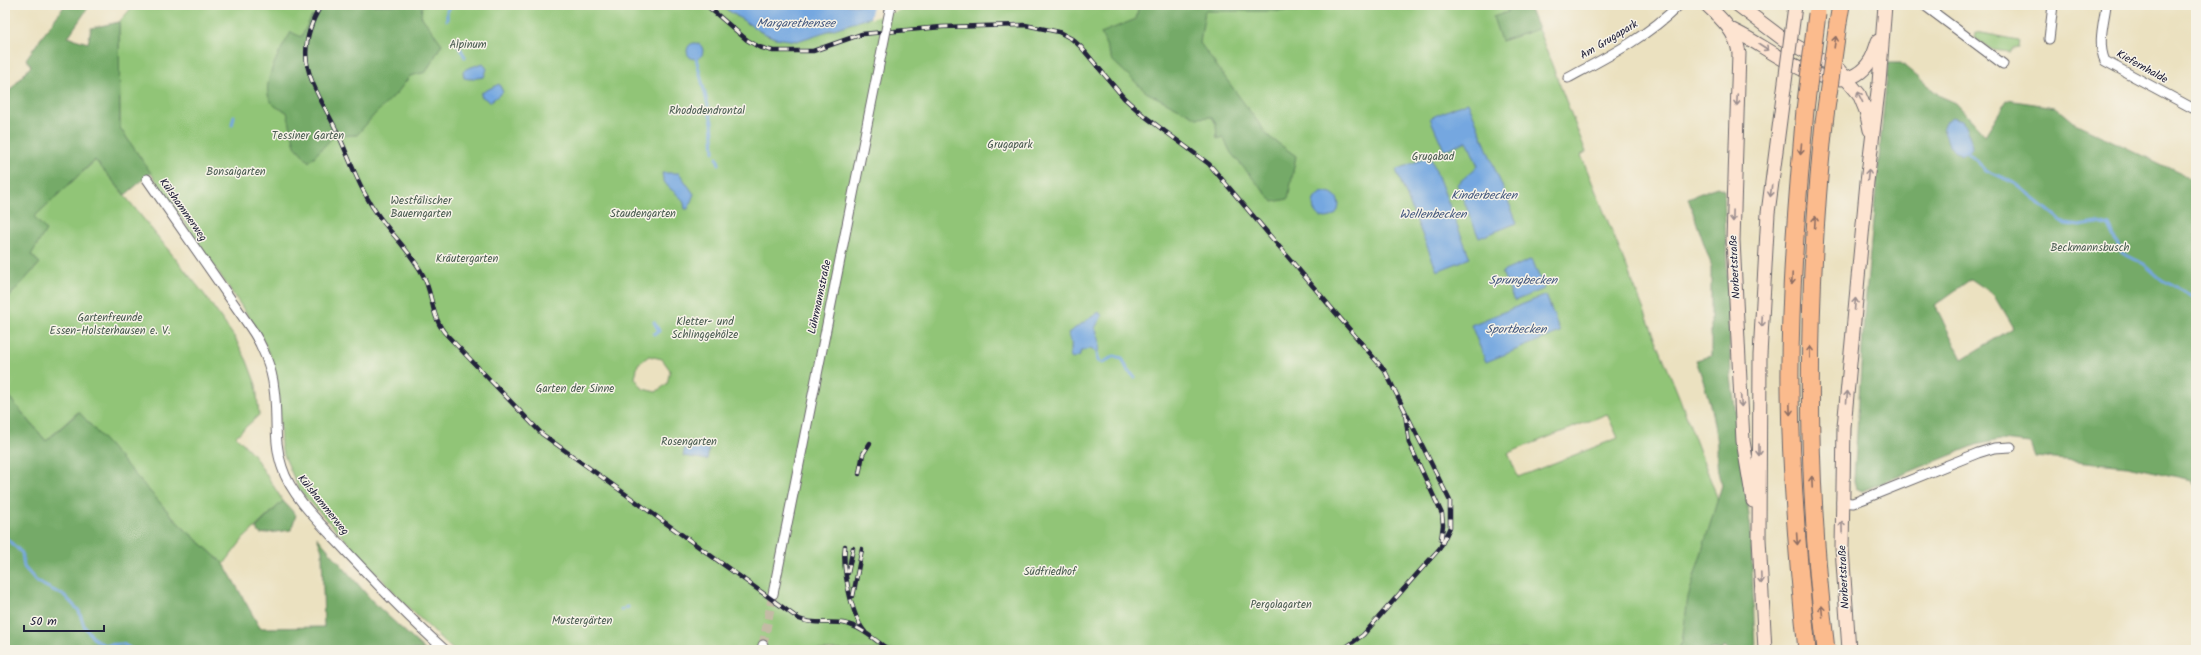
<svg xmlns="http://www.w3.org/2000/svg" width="2201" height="655" viewBox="0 0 2201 655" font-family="Kalam,sans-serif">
  <rect width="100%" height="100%" fill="#f7f3e8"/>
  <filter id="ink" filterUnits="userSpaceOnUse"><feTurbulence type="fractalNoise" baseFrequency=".025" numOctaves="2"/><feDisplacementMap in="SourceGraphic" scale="8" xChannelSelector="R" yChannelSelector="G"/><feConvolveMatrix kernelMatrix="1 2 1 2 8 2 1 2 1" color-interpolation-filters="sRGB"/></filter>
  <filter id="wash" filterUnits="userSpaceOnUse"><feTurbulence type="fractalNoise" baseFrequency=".012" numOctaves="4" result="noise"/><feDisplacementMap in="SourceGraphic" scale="16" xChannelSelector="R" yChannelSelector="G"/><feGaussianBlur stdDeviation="0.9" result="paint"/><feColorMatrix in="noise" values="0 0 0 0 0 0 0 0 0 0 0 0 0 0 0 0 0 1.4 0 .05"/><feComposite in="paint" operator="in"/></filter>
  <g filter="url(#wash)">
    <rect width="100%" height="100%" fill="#ebe1c0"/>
    <g fill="#91c577" stroke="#5a7459" fill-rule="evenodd">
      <path d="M134 5H720L761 32 775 38 908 5H1072L1085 7 1092 5H1505L1508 12 1501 41 1538 29 1586 152 1581 155 1678 394 1717 497 1720 523 1723 650H453L407 606 299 490 281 448 278 382 270 355 259 332 120 128 119 22ZM649 356 662 359 670 370 667 384 656 392 643 389 635 378 638 364ZM1607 414 1618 438 1518 477 1508 453Z"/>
      <path d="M1976 32 2019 40 2018 47 2013 48 2010 52 1992 50 1975 38Z"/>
      <path d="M96 160 204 294 235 338 247 361 256 385 259 415 236 436 253 454 283 501 243 539 224 564 179 524 78 412 46 441 5 392V301L40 263 31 255 33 217Z"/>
    </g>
    <g fill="#74aa68" stroke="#4b6652" fill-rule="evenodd">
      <path d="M65 5H90L68 37 88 43 91 28 119 22 120 128 151 173 125 195 95 160 34 217 46 230 31 255 40 263 5 301V96L31 66 26 59Z"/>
      <path d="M324 5H422L421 16 442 44 426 72 410 76 397 93 375 114 357 135 334 136 309 162 295 146 287 112C283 110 276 108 273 104 256 88 283 46 291 32L301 37 312 16 316 18Z"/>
      <path d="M1139 5H1304L1298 11H1205L1200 43 1268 136 1296 156 1288 199 1273 202 1231 153 1223 137 1217 139 1216 124 1212 117 1197 118 1146 92 1112 60 1101 33 1136 19Z"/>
      <path d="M1505 5H1528L1538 29 1501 41 1493 17 1508 12Z"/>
      <path d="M1888 63H1901L1940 96 1956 103 1985 135 2007 100 2055 107 2073 122 2196 181V487L2192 480 2127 466 2035 457 2030 443 2000 440 1976 445 1862 491 1856 488 1854 481 1864 316ZM1971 279 1993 294 2013 328 1962 359 1935 305Z"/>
      <path d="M1717 187 1724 190 1731 377 1751 531 1755 650H1728L1724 647 1723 650H1677L1682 643 1688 597 1722 485C1714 466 1719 456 1716 437 1712 408 1706 388 1696 360L1711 356V264L1688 198Z"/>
      <path d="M5 392 46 441 79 412 179 524 224 564 260 628 324 627 322 551 317 537 375 604 425 650H5Z"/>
      <path d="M283 501 296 515 291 530 260 534 256 528Z"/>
    </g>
    <g fill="#75a7e0" stroke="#4c648e">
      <path d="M720 5H908L797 41 775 38 761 32Z"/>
      <circle cx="695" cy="51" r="8"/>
      <path d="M483 63 487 69 484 77 470 79 464 78 463 72 466 69Z"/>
      <path d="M499 84 503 92 490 102 481 96V93Z"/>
      <path d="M1468 102 1517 223 1479 238 1457 184 1478 166 1467 141 1444 150 1430 118Z"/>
      <path d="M1952 117 1962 120 1971 140 1972 148 1968 153 1961 155 1949 145 1943 129 1946 122Z"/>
      <path d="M1430 156 1470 258 1437 271 1396 170Z"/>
      <path d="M662 173H679L694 194 688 209H685C685 192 662 191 662 173Z"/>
      <circle cx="1326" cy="205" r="13"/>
      <path d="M1532 259 1544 289 1514 301 1502 272Z"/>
      <path d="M1546 295 1560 332 1486 362 1471 325Z"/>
      <path d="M1099 312 1102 316 1095 328C1098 336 1103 345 1097 353L1091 348 1080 352V356L1072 359 1070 355C1072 346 1072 342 1068 333Z"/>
      <path d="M686 443 709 448 707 460 683 456Z"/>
    </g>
    <path fill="#ebe1c0" d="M873 5H901L900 10 870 19Z"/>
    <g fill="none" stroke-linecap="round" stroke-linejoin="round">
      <g stroke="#75a7e0" stroke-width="3">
        <path d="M447 20V11L452 5"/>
        <path d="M455 39 465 57"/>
        <path d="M696 58 712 122 714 152"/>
        <path d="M232 125 234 116"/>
        <path d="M1968 153 1986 170 2016 184 2065 224 2080 226 2098 223 2109 226 2122 253 2144 264 2162 280 2196 298"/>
        <path d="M717 158 719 164"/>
        <path d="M654 322 659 331 654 334"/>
        <path d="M1097 353 1098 361 1102 363 1114 356 1122 358 1128 371 1135 377"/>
        <path d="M5 537 22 553 24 567 37 582 65 596 79 611 84 626 93 638 104 645 123 644 133 650"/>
        <path d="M625 608 628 607"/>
        <path d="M621 610H622"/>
      </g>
    </g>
  </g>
  <g filter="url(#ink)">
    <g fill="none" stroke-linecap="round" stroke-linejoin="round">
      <path stroke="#c3bba5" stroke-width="9" stroke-dasharray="9 4.5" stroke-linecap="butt" d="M763 645 773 594"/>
      <g stroke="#68656a" stroke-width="11">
        <g id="street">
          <path d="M1924 5 2003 64"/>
          <path d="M2106 5C2104 22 2097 44 2105 61L2196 110"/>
          <path d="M2049 39 2053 5"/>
          <path d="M1568 78C1607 57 1647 37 1679 5"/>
          <path d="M147 179 250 327C262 344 272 368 274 389 278 415 273 441 282 467 291 497 325 528 346 551 378 585 410 619 445 650"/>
          <path d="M1841 502 1853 503 1866 498 1978 453 1994 448 2011 447"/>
          <path d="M773 594 877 75"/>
          <path d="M762 650 763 645"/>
        </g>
      </g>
      <g stroke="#68656a" stroke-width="15">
        <g id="secondary">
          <path d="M1707 5C1722 19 1736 32 1739 53L1733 240 1743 441 1753 501"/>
          <path d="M1738 5 1783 39 1838 69 1859 94 1866 111 1870 130"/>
          <path d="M1730 29C1764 42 1839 111 1870 61 1874 55 1876 47 1878 41"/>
          <path d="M1765 650 1759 539 1760 355 1768 213 1783 97"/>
          <path d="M1849 650 1842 548 1844 427 1867 182 1879 83 1885 5"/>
        </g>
      </g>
      <g stroke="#68656a" stroke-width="19">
        <g id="highway">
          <path d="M1838 23 1841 5"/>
          <path d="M1805 110C1797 204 1789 297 1790 391 1791 477 1798 564 1807 650"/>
          <path d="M1824 123C1806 298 1805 475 1826 650"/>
        </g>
      </g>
      <use href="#street" stroke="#fff" stroke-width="9"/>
      <use href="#secondary" stroke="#fde4d1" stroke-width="13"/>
      <use href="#highway" stroke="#fbbb8d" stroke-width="17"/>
      <g stroke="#22223b" stroke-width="4.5">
        <g id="rail">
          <path d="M321 5C288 62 317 87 340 138 351 163 360 189 376 212 390 233 411 252 423 275 433 294 431 315 444 332L542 434 799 619C814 625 828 621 843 623 860 626 875 640 889 650"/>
          <path d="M706 5 747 40 759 47 773 51H813L862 34 942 27 1025 25 1059 32 1072 39 1081 47 1124 98 1143 115 1209 164 1385 371 1450 501V527L1440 548 1363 635 1342 650"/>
          <path d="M1405 413 1409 443 1442 514 1443 525 1441 540"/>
          <path d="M859 474 863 454 870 443"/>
          <path d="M845 546C842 568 851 615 865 632"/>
          <path d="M848 573 853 548"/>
          <path d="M853 596 862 549"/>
        </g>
      </g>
      <use href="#rail" stroke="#f7f3e8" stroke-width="3" stroke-dasharray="9" stroke-linecap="butt"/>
      <g stroke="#68656a" stroke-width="11" stroke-linecap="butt">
        <path id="street-bridge" d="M877 75 891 5"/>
      </g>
      <g stroke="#68656a" stroke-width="15" stroke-linecap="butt">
        <path id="secondary-bridge" d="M1783 97 1795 6"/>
      </g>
      <g stroke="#68656a" stroke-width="19" stroke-linecap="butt">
        <g id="highway-bridge">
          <path d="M1805 110 1817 14"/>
          <path d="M1824 123 1838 23"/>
        </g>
      </g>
      <use href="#street-bridge" stroke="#fff" stroke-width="9"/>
      <use href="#secondary-bridge" stroke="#fde4d1" stroke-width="13"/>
      <use href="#highway-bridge" stroke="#fbbb8d" stroke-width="17"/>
    </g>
    <defs><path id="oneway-shaft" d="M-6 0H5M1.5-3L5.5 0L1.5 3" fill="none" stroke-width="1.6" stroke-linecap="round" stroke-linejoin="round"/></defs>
    <g stroke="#8e6e64">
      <use href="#oneway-shaft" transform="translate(1835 42) rotate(-82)"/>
      <use href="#oneway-shaft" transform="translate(1801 149) rotate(95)"/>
      <use href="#oneway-shaft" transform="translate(1815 222) rotate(-86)"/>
      <use href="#oneway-shaft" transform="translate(1792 279) rotate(92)"/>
      <use href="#oneway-shaft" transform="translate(1810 352) rotate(-89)"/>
      <use href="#oneway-shaft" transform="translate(1790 409) rotate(88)"/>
      <use href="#oneway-shaft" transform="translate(1812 482) rotate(-92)"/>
      <use href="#oneway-shaft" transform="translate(1797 539) rotate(86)"/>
      <use href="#oneway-shaft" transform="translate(1822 611) rotate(-96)"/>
    </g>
    <g stroke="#9a8d8e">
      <use href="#oneway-shaft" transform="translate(1764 47) rotate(33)"/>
      <use href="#oneway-shaft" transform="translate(1860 97) rotate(-116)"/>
      <use href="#oneway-shaft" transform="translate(1737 100) rotate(93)"/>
      <use href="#oneway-shaft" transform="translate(1868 175) rotate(-84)"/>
      <use href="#oneway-shaft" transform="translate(1771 191) rotate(97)"/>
      <use href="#oneway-shaft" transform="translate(1733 216) rotate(91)"/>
      <use href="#oneway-shaft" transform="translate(1855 304) rotate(-85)"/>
      <use href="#oneway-shaft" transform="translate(1762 321) rotate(93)"/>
      <use href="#oneway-shaft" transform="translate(1847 397) rotate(-85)"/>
      <use href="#oneway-shaft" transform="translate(1741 401) rotate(87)"/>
      <use href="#oneway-shaft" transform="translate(1759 450) rotate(90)"/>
      <use href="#oneway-shaft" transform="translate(1842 527) rotate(-91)"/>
      <use href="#oneway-shaft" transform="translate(1761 578) rotate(88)"/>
    </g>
  </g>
  <g text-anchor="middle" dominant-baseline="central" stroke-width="3" stroke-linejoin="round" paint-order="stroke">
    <g font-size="11" fill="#22223b" stroke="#f7f3e8">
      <text transform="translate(1609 40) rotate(-31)">Am Grugapark</text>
      <text transform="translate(2142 67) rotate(29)">Kiefernhalde</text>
      <text transform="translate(183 210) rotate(55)">Külshammerweg</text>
      <text transform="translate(1735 267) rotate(-93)">Norbertstraße</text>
      <text transform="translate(820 297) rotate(-78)">Lührmannstraße</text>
      <text transform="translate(323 505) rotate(51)">Külshammerweg</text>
      <text transform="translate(1844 577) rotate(-93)">Norbertstraße</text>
    </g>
    <g font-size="11" fill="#495b50" stroke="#f7f3e8">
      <text x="468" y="45">Alpinum</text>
      <text x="707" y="111">Rhododendrontal</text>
      <text x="308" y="136">Tessiner Garten</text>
      <text x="1010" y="145">Grugapark</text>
      <text x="1433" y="157">Grugabad</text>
      <text x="236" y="172">Bonsaigarten</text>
      <text x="421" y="201">Westfälischer<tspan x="421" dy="13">Bauerngarten</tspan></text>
      <text x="643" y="214">Staudengarten</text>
      <text x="2090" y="248">Beckmannsbusch</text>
      <text x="467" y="259">Kräutergarten</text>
      <text x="110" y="318">Gartenfreunde<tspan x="110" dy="13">Essen-Holsterhausen e. V.</tspan></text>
      <text x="705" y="322">Kletter- und<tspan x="705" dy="13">Schlinggehölze</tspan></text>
      <text x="575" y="389">Garten der Sinne</text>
      <text x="689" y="442">Rosengarten</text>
      <text x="1050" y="572">Südfriedhof</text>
      <text x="1281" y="605">Pergolagarten</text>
      <text x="582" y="621">Mustergärten</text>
    </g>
    <g font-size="12" font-style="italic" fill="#43577d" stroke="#f7f3e8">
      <text x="796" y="23">Margarethensee</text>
      <text x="1484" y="195">Kinderbecken</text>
      <text x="1433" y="214">Wellenbecken</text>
      <text x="1523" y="280">Sprungbecken</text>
      <text x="1516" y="329">Sportbecken</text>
    </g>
  </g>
  <rect width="2201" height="655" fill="none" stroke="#f7f3e8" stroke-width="20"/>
  <path d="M24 625v6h80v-6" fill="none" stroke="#22223b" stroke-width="2"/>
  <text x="30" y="625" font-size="12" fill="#22223b" stroke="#f7f3e8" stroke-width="3" paint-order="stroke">50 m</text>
</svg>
